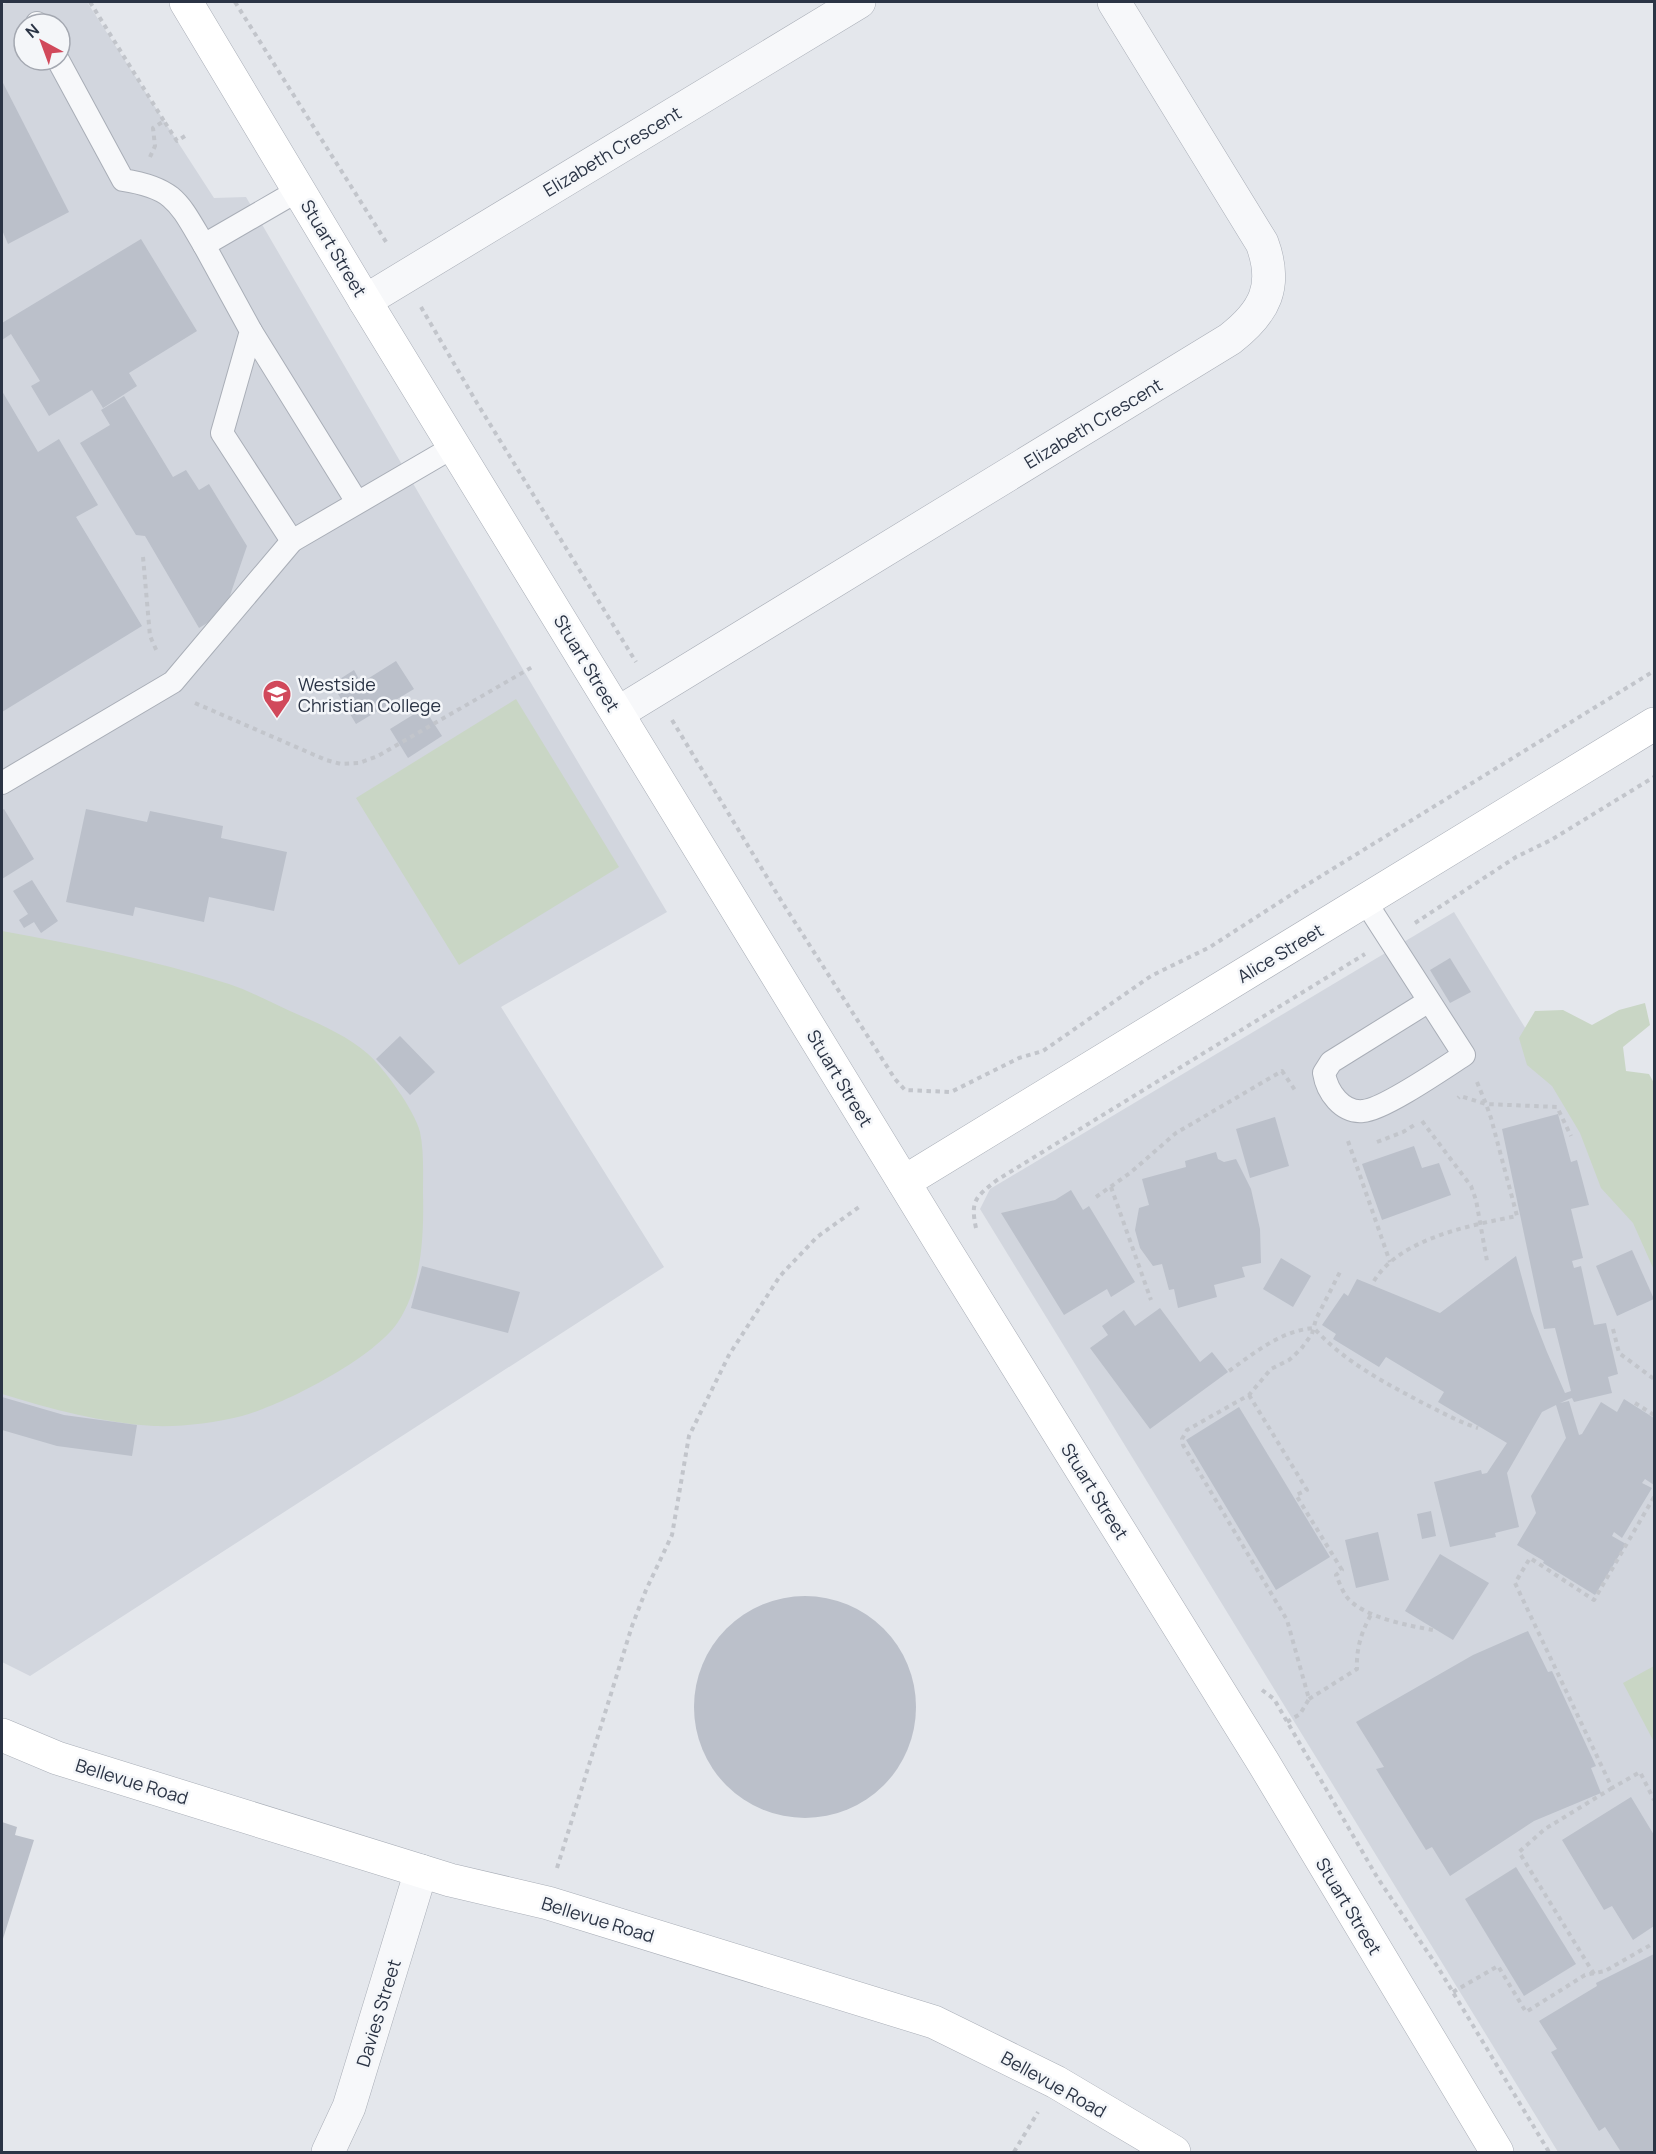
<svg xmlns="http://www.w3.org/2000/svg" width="1656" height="2154" viewBox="0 0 1656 2154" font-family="Manrope,sans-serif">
  <rect width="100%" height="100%" fill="#e4e7ec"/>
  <g fill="#d2d6de" fill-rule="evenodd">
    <path d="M8 2H87L214 198 246 197 439 528 667 912 501 1007 664 1267 30 1676 2 1662V5ZM24 24H60V60H24Z"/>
    <path d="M1454 912 1654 1238V2152H1558L980 1209 990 1189Z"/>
  </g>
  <g fill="#c9d6c5">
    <path d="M516 699 619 867 459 965 356 798Z"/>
    <path d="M2 931C78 945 154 960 229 984 250 991 270 1002 290 1011 317 1023 345 1034 368 1054 384 1068 415 1111 420 1132 424 1151 423 1173 423 1193 424 1235 422 1286 398 1322 373 1359 285 1404 242 1416 214 1423 182 1427 154 1426 102 1423 51 1409 2 1394Z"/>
    <path d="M1645 1003 1650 1025 1623 1047 1626 1071 1649 1074 1654 1083V1270L1633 1223 1601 1188 1580 1133 1552 1086 1527 1065 1519 1038 1535 1011 1563 1010 1592 1025 1619 1010Z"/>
    <path d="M1654 1666V1742L1623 1683Z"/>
  </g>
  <g fill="#bbc0ca">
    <path d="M2 81 69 212 8 244 2 230Z"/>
    <path d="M141 239 197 331 129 373 137 386 103 408 92 390 49 416 31 386 40 381 11 334 2 340V323Z"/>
    <path d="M2 391 38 452 59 439 98 505 76 517 142 626 2 712Z"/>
    <path d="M124 396 173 477 186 470 199 490 209 484 247 546 224 613 199 628 145 536 136 535 80 443 110 425 101 410Z"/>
    <path d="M396 661 414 689 356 724 332 684 354 670 361 683Z"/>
    <path d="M424 708 442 736 408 758 390 729Z"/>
    <path d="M4 809 34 859 2 879V810Z"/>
    <path d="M86 809 147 822 150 811 223 826 221 838 287 852 274 911 209 897 204 922 135 907 133 916 66 902Z"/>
    <path d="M32 880 58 921 41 933 34 922 24 928 19 920 28 914 13 891Z"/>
    <path d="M1450 958 1471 992 1450 1003 1430 970Z"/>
    <path d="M400 1036 435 1072 410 1095 376 1059Z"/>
    <path d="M1558 1114 1571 1162 1577 1160 1589 1205 1571 1209 1583 1258 1572 1261 1574 1268 1581 1266 1594 1325 1606 1323 1618 1374 1608 1377 1612 1393 1574 1402 1572 1398 1569 1399 1560 1403 1569 1401 1579 1435 1582 1434 1601 1402 1617 1412 1624 1399 1654 1418V1485L1645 1479 1642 1483 1652 1488 1622 1538 1614 1532 1612 1536 1626 1544 1595 1595 1543 1563 1544 1561 1517 1545 1536 1513 1531 1496 1566 1438 1556 1405 1542 1412 1507 1473 1519 1527 1495 1533 1496 1537 1450 1547 1434 1482 1481 1470 1482 1474 1487 1473 1507 1443 1438 1402 1444 1392 1386 1357 1379 1367 1333 1339 1336 1334 1322 1325 1344 1293 1348 1296 1357 1279 1440 1313 1516 1256 1531 1311 1547 1352 1565 1393 1571 1391 1555 1328 1544 1329 1502 1129Z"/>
    <path d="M1275 1117 1289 1166 1250 1178 1236 1129Z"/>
    <path d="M1414 1146 1422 1168 1439 1163 1451 1195 1382 1220 1362 1164Z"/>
    <path d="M1216 1152 1218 1159 1224 1162 1236 1159 1251 1189 1260 1229 1261 1263 1242 1267 1245 1277 1214 1285 1217 1297 1178 1308 1174 1289 1169 1290 1162 1264 1153 1266 1140 1248 1135 1230 1139 1208 1149 1205 1142 1179 1186 1167 1185 1161Z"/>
    <path d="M1071 1190 1083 1210 1089 1206 1135 1282 1111 1297 1107 1289 1064 1315 1001 1213 1055 1200Z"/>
    <path d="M1632 1250 1654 1299 1617 1316 1596 1266Z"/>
    <path d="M1281 1258 1311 1276 1293 1307 1263 1289Z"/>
    <path d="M422 1266 520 1292 508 1333 411 1308Z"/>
    <path d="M1160 1308 1200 1362 1212 1352 1228 1372 1150 1429 1090 1348 1108 1335 1102 1326 1124 1310 1135 1326Z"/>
    <path d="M2 1397 64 1415 137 1425 132 1456 57 1446 2 1430Z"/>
    <path d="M1239 1407 1330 1557 1276 1590 1186 1440Z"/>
    <path d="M1431 1511 1436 1536 1422 1539 1417 1514Z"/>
    <path d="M1378 1532 1389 1580 1356 1588 1345 1540Z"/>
    <path d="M1440 1554 1489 1583 1453 1640 1405 1611Z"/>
    <circle cx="805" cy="1707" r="111"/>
    <path d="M1528 1631 1548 1672 1552 1671 1596 1766 1591 1768 1601 1793 1534 1821 1450 1876 1432 1847 1426 1850 1376 1769 1384 1767 1356 1722 1473 1655Z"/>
    <path d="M1631 1797 1654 1835V1926L1633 1940 1612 1906 1604 1910 1562 1840Z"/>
    <path d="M2 1822 17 1827 15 1835 34 1840 2 1942Z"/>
    <path d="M1516 1867 1576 1964 1524 1996 1465 1899Z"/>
    <path d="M1654 1954V2152H1621L1605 2127 1599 2131 1551 2052 1557 2049 1539 2021 1597 1986 1596 1983Z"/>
  </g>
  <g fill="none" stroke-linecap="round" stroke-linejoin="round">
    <g stroke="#a9aeb7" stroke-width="24">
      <g id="lane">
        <path d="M37 23 38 24"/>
        <path d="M58 60 123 180C175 188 179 203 204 245"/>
        <path d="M299 190 204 245 251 331 222 433 292 541 455 446"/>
        <path d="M251 331 357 502"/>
        <path d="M2 783 173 682 292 541"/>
        <path d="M1365 901 1464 1055C1444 1068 1383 1110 1363 1111 1342 1113 1327 1092 1324 1073L1331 1062 1429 1001"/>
      </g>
    </g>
    <g stroke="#a9aeb7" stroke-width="34">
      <g id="street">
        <path d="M365 301 859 2"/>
        <path d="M618 713 1230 339C1265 312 1278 286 1262 243L1114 2"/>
        <path d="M328 2152 349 2107 421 1871"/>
      </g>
    </g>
    <g stroke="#a9aeb7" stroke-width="34">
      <g id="secondary">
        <path d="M186 2 365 301 944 1248 1263 1762 1497 2152"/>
        <path d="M904 1182 1654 724"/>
        <path d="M2 1735 57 1758 450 1880 548 1903 934 2022 1056 2082 1174 2152"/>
      </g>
    </g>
    <g stroke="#c2c5cb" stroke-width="4" stroke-dasharray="4.5 4.5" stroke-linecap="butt">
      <path d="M90 2 164 121"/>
      <path d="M235 2 388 245"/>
      <path d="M150 157 155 146 153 128 164 121 177 141 185 136"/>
      <path d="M421 307 477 403 636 662"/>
      <path d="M143 557 150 636 158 654"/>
      <path d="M195 703 326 760 341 764 359 763 378 756 534 666"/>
      <path d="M672 720 782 902 895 1079 905 1090 951 1092 1019 1058 1043 1051 1151 976 1210 947 1300 889 1654 671"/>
      <path d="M1415 923 1516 857 1551 840 1654 777"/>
      <path d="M1477 1082 1486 1104 1557 1107 1571 1136"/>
      <path d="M1422 1121 1471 1186 1476 1200 1487 1261"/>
      <path d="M1348 1141 1390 1262"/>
      <path d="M1377 1142 1403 1132 1416 1124"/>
      <path d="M1111 1187 1151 1300"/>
      <path d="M1096 1197 1130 1173 1176 1133 1282 1071 1295 1090"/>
      <path d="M976 1228C970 1200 976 1197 997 1180L1365 954"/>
      <path d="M1374 1281C1400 1238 1472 1225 1517 1216L1491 1118 1486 1104 1460 1096 1458 1098"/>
      <path d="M1613 1329 1619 1353 1654 1379"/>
      <path d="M1229 1371C1256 1352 1280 1331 1314 1328 1343 1361 1385 1383 1423 1403 1441 1412 1459 1422 1478 1428"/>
      <path d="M1249 1395 1307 1490 1296 1495 1342 1570 1336 1575C1339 1582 1342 1590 1346 1596 1361 1617 1410 1626 1433 1630"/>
      <path d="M1635 1403 1654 1415"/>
      <path d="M1654 1497 1594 1600 1530 1558 1515 1583 1612 1788 1640 1772 1654 1800"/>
      <path d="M1262 1690 1274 1699 1377 1877 1439 1969 1549 2152"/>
      <path d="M1309 1699 1357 1669C1356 1648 1362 1630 1372 1613"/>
      <path d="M1287 1722 1300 1714 1309 1699 1287 1620 1183 1445 1182 1439 1187 1430 1249 1395 1271 1369 1289 1360 1301 1349 1312 1334 1316 1319 1340 1272"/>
      <path d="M557 1868 632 1626 646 1590 672 1535 689 1436 729 1355 780 1276 817 1237 859 1207"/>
      <path d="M1594 1974 1519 1852 1545 1829 1612 1788"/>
      <path d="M1453 1992 1498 1966 1526 2012 1585 1975 1605 1971 1654 1943"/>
      <path d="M1014 2152 1038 2112"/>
    </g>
    <use href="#lane" stroke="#f7f8fa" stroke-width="22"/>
    <use href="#street" stroke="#f7f8fa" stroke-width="33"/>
    <use href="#secondary" stroke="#fff" stroke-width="33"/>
  </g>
  <defs>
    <g id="school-pin" transform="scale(1.5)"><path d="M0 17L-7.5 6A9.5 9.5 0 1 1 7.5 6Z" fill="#d1495b" stroke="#f4f6f9"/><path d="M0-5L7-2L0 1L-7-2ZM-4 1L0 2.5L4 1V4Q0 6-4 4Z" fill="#fff"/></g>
  </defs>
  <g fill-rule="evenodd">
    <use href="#school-pin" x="277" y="694"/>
  </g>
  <g text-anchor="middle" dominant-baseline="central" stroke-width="5" stroke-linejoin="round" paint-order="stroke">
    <g font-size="18" fill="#2b3445" stroke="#f4f6f9">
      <text transform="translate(612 151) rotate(-31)">Elizabeth Crescent</text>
      <text transform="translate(334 248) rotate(59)">Stuart Street</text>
      <text transform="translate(1093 423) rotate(-31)">Elizabeth Crescent</text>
      <text transform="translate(587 663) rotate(59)">Stuart Street</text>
      <text transform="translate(1280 953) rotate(-31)">Alice Street</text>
      <text transform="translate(840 1078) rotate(59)">Stuart Street</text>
      <text transform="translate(1095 1491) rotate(58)">Stuart Street</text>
      <text transform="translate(132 1781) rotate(17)">Bellevue Road</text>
      <text transform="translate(1349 1906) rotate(59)">Stuart Street</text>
      <text transform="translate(598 1919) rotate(17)">Bellevue Road</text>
      <text transform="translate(378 2013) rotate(-73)">Davies Street</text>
      <text transform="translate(1054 2084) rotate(29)">Bellevue Road</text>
    </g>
    <g font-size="18" fill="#2b3445" stroke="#f4f6f9" text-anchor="start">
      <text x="298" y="684">Westside<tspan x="298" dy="21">Christian College</tspan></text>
    </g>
  </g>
  <rect width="1656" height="2154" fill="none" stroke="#2b3445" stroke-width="6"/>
  <g transform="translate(42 42) rotate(319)"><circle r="28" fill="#f4f6f9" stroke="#a4a8b1" stroke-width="1.5"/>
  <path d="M0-4.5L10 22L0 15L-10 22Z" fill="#d1495b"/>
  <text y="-9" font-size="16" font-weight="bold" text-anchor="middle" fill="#2b3445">N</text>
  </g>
</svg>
